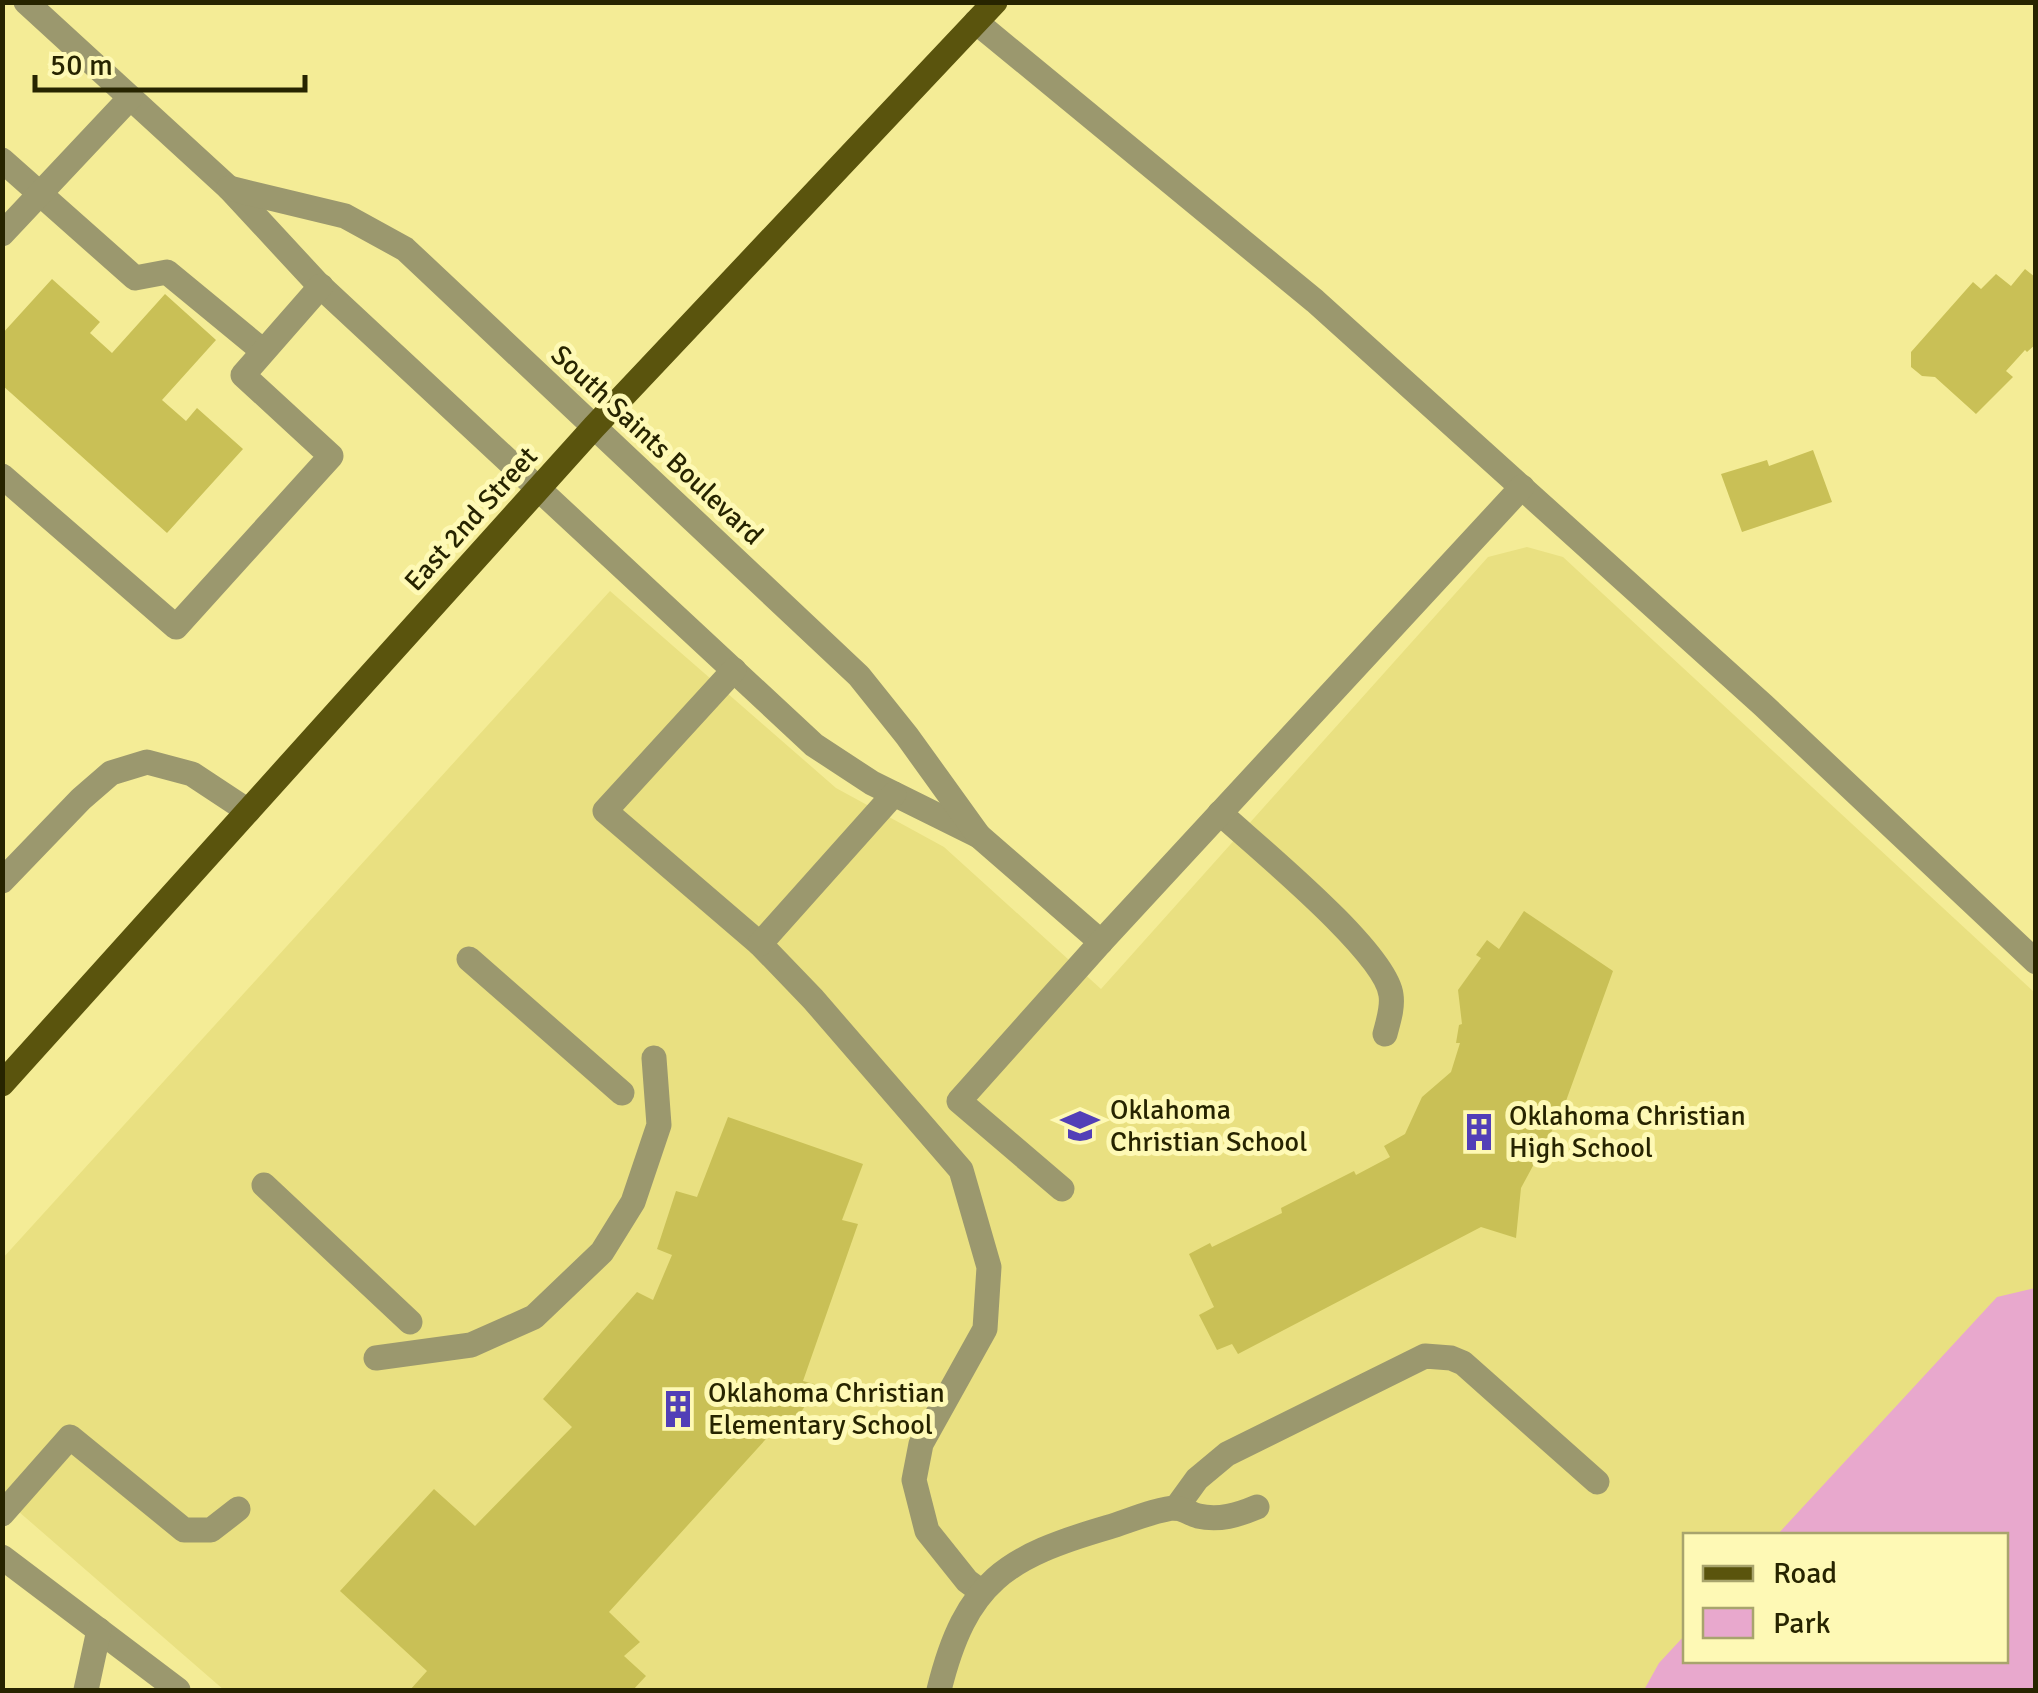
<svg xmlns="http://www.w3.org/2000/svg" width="2038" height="1693" viewBox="0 0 2038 1693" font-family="Signika,sans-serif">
  <rect width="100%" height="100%" fill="#f4ec96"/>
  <path fill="#e9e081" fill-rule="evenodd" d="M1527 547 1563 557 2035 993V1690H224L3 1498 2 1259 610 591 836 788 944 847 1101 989 1488 557ZM1686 1536H2006V1660H1686Z"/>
  <path fill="#e8a8cd" d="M2035 1288V1690H1644L1659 1663 1685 1635 1686 1660H2006V1536L1777 1535 1997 1297Z"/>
  <g fill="#c9c056">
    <path d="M2025 269 2036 278V344L2027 352 2025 350 2006 371 2013 377 1976 414 1935 377 1922 376 1911 367V352L1973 282 1981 289 1996 274 2011 286Z"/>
    <path d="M52 279 100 322 90 333 112 353 165 294 216 340 162 400 186 421 197 408 243 449 167 533 2 385V334Z"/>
    <path d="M1813 450 1832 502 1742 532 1721 474 1767 460 1769 466Z"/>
    <path d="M1524 911 1613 971 1562 1112 1521 1188 1516 1238 1481 1227 1238 1354 1232 1344 1217 1350 1199 1315 1214 1307 1189 1254 1210 1243 1212 1247 1282 1213 1281 1208 1354 1171 1356 1175 1390 1157 1384 1146 1405 1134 1422 1097 1451 1072 1460 1043H1456L1459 1025 1462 1024 1458 990 1481 958 1476 955 1487 940 1499 949Z"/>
    <path d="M728 1117 863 1164 842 1220 858 1224 803 1381 818 1385 793 1425 785 1418 609 1612 640 1642 624 1656 646 1676 633 1690H410L427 1671 340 1591 434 1489 475 1526 572 1427 543 1399 637 1292 653 1300 672 1255 657 1249 676 1191 697 1197Z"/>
  </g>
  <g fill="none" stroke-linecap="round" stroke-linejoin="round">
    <g stroke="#9b986e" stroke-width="25">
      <path d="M26 2 229 188 318 284 814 745 872 783 979 836"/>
      <path d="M976 22 1315 301 1763 705 2036 962"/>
      <path d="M2 160 135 278 167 272 263 351"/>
      <path d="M229 188 345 216 405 249 859 676 907 736 979 836 1101 942"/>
      <path d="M2 234 130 98"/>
      <path d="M2 476 176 627 331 456 243 375 321 286"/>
      <path d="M734 670 605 811 760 944 813 999 961 1170 989 1267 985 1329 921 1444 914 1480 927 1531 967 1581 982 1592"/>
      <path d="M1220 813C1256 846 1386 952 1391 995 1393 1008 1388 1022 1385 1034"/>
      <path d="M2 881 81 799 111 773 147 762 192 774 248 811"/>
      <path d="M760 944 894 794"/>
      <path d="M469 959 622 1093"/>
      <path d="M264 1185 410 1322"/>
      <path d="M1062 1189 959 1101 1101 942 1522 487"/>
      <path d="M376 1358 471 1345 534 1317 602 1252 633 1202 659 1125 654 1058"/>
      <path d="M1176 1508 1197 1479 1227 1454 1425 1356 1451 1358 1463 1363 1597 1482"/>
      <path d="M2 1514 70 1437 184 1530H211L238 1509"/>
      <path d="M2 1557 178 1690"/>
      <path d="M86 1690 99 1630"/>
      <path d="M939 1690C966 1581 1006 1557 1109 1527 1126 1522 1159 1508 1176 1508 1183 1509 1191 1514 1198 1516 1219 1521 1238 1515 1257 1507"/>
    </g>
    <path stroke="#5a540d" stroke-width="25" d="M2 1084 594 427 995 2"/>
  </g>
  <defs>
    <g id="school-bare" transform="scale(3)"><path d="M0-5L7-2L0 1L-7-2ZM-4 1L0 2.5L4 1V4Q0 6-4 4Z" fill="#523fb7" stroke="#fef9b5" stroke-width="2.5" paint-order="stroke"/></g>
    <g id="building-bare" transform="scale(3)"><path d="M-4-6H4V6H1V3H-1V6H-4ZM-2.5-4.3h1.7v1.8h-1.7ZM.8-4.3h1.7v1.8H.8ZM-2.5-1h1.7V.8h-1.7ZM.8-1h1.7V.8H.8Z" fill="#523fb7" stroke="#fef9b5" stroke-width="2.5" paint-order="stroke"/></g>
  </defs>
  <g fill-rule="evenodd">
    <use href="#school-bare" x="1080" y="1126"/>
    <use href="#building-bare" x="1479" y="1132"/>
    <use href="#building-bare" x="678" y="1409"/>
  </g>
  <g text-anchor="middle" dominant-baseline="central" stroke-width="10" stroke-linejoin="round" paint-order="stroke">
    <g font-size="28" fill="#272400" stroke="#fef9b5">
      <text transform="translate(657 445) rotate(43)">South Saints Boulevard</text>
      <text transform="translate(471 519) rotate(-48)">East 2nd Street</text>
    </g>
    <g font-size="28" fill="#272400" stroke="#fef9b5" text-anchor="start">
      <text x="1110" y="1110">Oklahoma<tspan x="1110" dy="32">Christian School</tspan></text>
      <text x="1509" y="1116">Oklahoma Christian<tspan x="1509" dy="32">High School</tspan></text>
      <text x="708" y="1393">Oklahoma Christian<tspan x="708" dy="32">Elementary School</tspan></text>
    </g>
  </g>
  <rect width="2038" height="1693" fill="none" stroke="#272400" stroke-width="10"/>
  <rect x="1683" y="1533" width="325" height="130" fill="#fef9b5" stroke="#a8a46d" stroke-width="2.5"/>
  <rect x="1703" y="1566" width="50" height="15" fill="#5a540d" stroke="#a8a46d" stroke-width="2.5"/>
  <text x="1773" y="1583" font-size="30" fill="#272400">Road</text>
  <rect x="1703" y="1608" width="50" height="30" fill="#e8a8cd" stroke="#a8a46d" stroke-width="2.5"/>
  <text x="1773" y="1633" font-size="30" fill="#272400">Park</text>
  <path d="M35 75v15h270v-15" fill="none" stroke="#272400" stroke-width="5"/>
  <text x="50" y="75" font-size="30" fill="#272400" stroke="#fef9b5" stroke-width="8" paint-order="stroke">50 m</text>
</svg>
